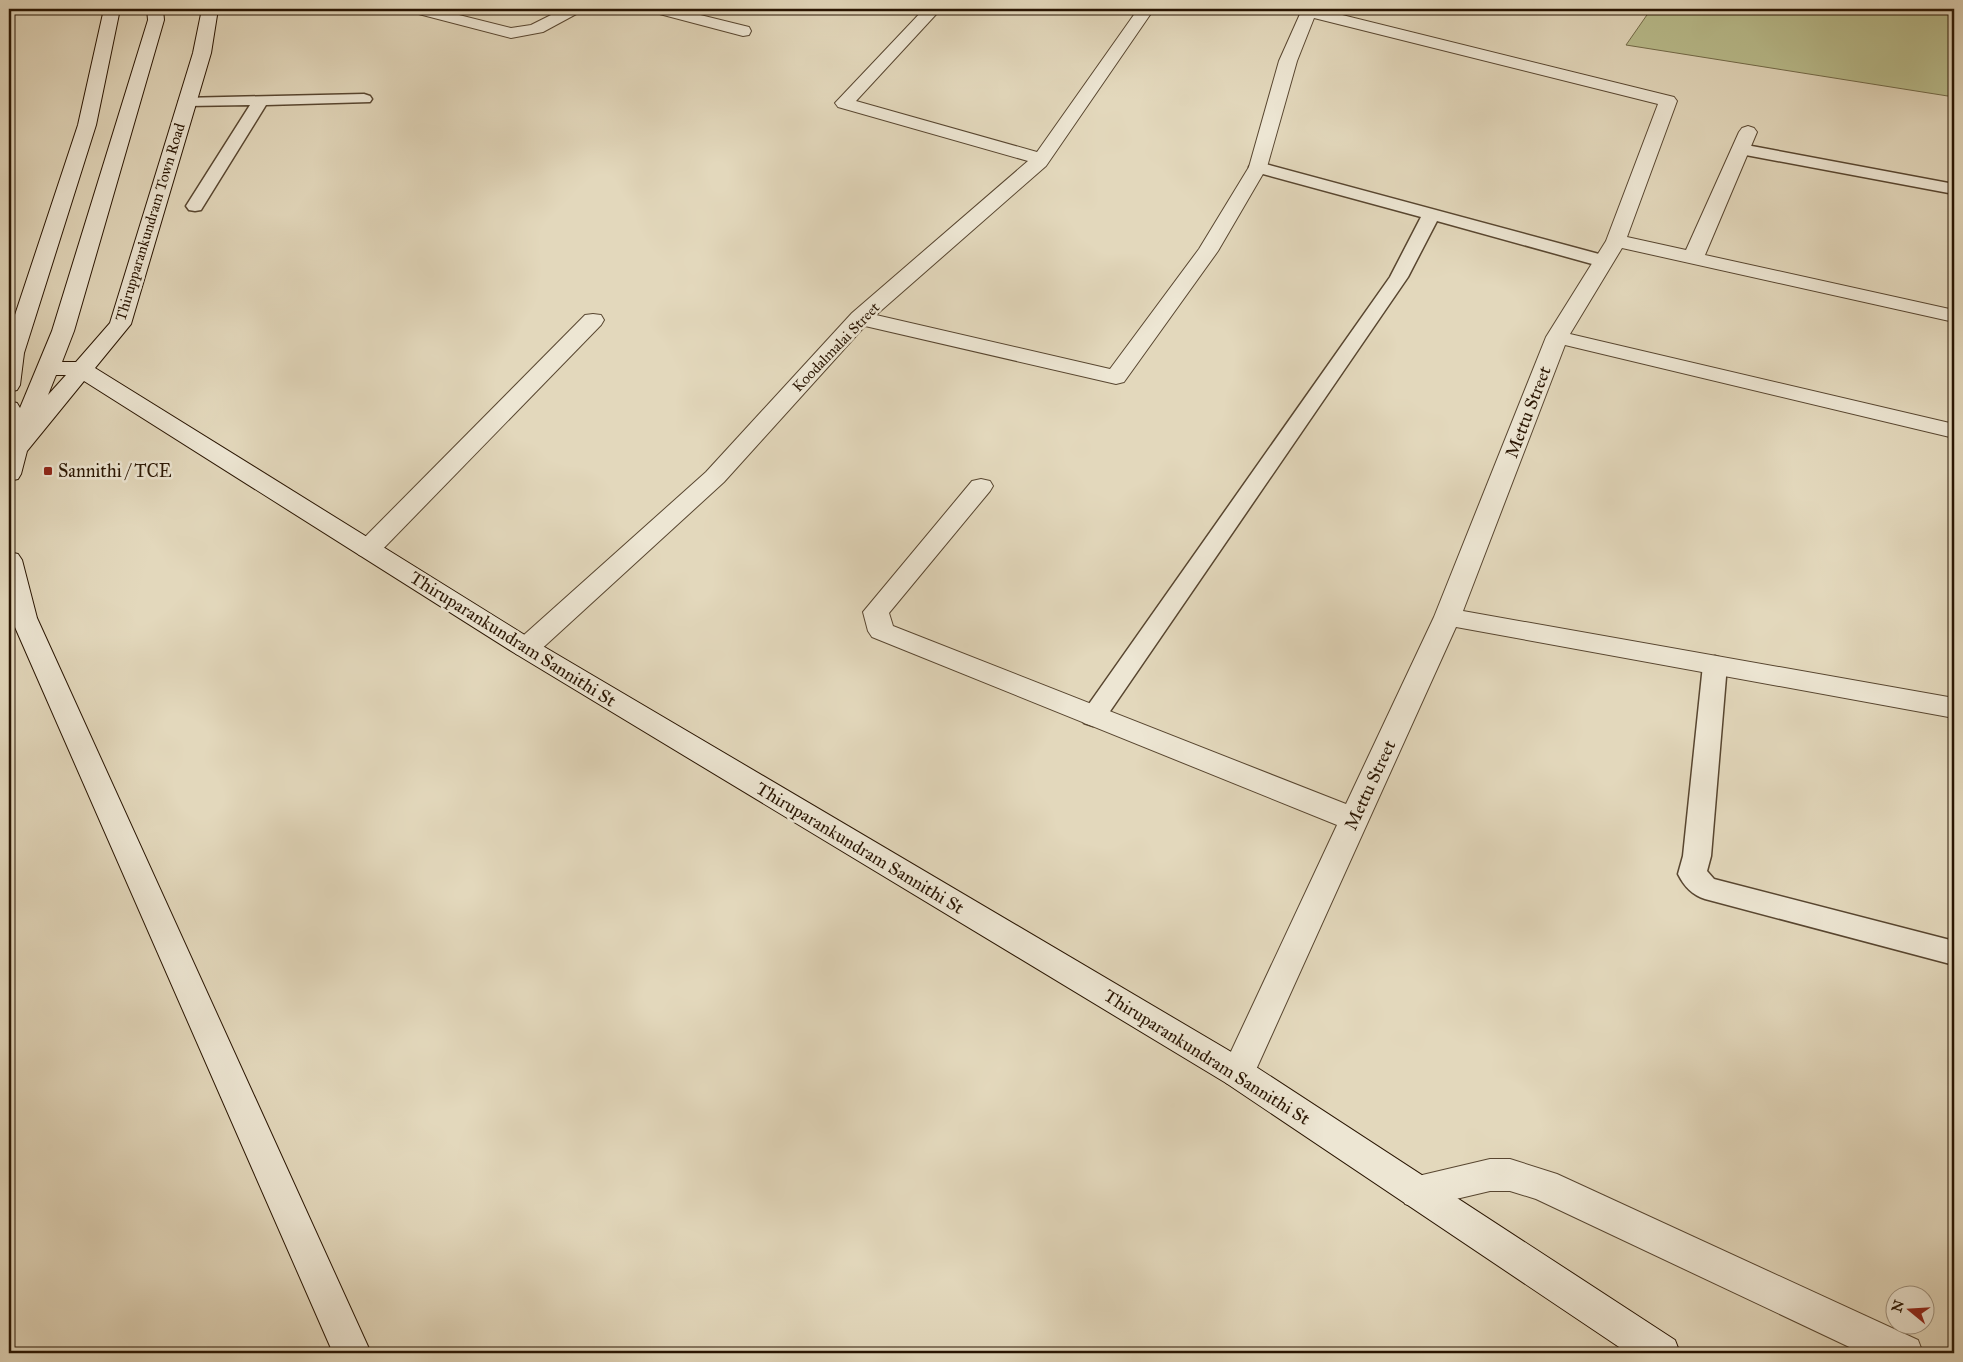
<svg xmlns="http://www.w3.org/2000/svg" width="1963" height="1362" viewBox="0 0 1963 1362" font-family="'IM FELL Great Primer',serif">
  <rect width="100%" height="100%" fill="#e3d8bc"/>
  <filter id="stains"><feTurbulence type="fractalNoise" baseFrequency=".004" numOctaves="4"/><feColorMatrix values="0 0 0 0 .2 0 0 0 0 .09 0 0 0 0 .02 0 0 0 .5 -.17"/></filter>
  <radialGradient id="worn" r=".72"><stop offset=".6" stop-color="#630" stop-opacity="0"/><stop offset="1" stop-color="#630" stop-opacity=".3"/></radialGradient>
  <path fill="#b9bd8d" stroke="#716948" d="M1638 9H1954V97L1626 45 1649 12Z"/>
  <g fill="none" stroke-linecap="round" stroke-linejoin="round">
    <g stroke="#584630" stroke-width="3">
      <g id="lane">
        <path d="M364 94 370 96 372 99 370 102 266 105 201 210 195 211 189 210 186 206 250 105 187 106 181 104 179 101 181 98Z"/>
        <path d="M1741 144 1954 184V194L1735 153 1733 149 1735 145Z"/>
        <path d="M1258 162 1610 257 1612 261 1610 265 1603 267 1437 221 1408 277 1102 723 1093 726 1084 723 1080 717 1084 711 1390 277 1421 217 1252 171 1249 167 1252 163Z"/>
        <path d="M1715 656 1724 659 1727 665 1711 856 1707 871 1714 879 1954 941V965L1705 899C1692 895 1684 886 1678 874L1683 856 1703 665 1706 659Z"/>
      </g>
    </g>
    <g stroke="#584630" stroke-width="2">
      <g id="street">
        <path d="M409 9H435L511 28 531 25 563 9H582L580 12 543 32 511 38 411 12Z"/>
        <path d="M650 9H676L749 27 751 31 749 35 743 36 652 12Z"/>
        <path d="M924 9H941L856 101 1037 152 1138 9H1154L1046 166 876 315 1110 369 1199 249 1249 167 1279 61 1300 14 1293 12 1291 9H1318L1674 97 1677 101 1627 237 1686 250 1739 132 1742 128 1748 126 1754 128 1757 132 1705 255 1954 310V322L1622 248 1570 334 1954 424V438L1565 345 1463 611 1954 698V718L1456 627 1250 1083 1238 1088 1226 1083 1221 1073 1337 825 872 637 868 631 863 612 972 481 981 479 990 481 993 486 990 491 889 613 893 626 1346 804 1434 617 1546 337 1606 241 1658 104 1314 18 1297 61 1267 167 1218 251 1124 382 1116 384 865 326 724 482 536 654 526 657 516 654 513 648 516 642 706 472 852 313 1028 161 838 107 835 103Z"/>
        <path d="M593 314 601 315 604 320 601 325 377 555 368 557 359 555 355 549 359 543 585 315Z"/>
        <path d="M1490 1159H1510L1557 1174 1918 1340 1923 1353H1862L1536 1199 1510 1191H1490L1418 1208 1405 1204 1400 1192 1405 1180 1418 1176Z"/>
      </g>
    </g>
    <g stroke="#291502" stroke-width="2">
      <g id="secondary">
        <path d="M104 9H120L96 125 24 353 20 385 17 390 9 392V333L78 125Z"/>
        <path d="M147 9H163L164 20 74 331 62 362H76L110 323 193 53 202 9H218L211 53 131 324 95 368 536 642 1250 1063 1675 1340 1680 1353H1628L1226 1083 516 654 84 381 27 451 21 474 18 479 9 481V401L17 403 20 408 52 331 148 20ZM56 375H66L48 395Z"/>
        <path d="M9 552 18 554 22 560 37 618 371 1353H333L11 618 9 610Z"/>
      </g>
    </g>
    <use href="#lane" fill="#ede6d3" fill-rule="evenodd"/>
    <use href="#street" fill="#ede6d3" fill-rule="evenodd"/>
    <use href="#secondary" fill="#ede6d3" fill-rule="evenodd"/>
  </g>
  <rect fill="#8f2418" stroke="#ede6d3" stroke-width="2" x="43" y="466" width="10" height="10" rx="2.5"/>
  <g text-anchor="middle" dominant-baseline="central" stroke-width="5" stroke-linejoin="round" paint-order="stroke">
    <g font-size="15" fill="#291502" stroke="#ede6d3">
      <text transform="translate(150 222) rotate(-73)">Thirupparankundram Town Road</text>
      <text transform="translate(836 347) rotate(-46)">Koodalmalai Street</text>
    </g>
    <g font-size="18" fill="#291502" stroke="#ede6d3">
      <text transform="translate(1528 412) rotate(-69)">Mettu Street</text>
      <text transform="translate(513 639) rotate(32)">Thiruparankundram Sannithi St</text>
      <text transform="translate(1370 785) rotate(-65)">Mettu Street</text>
      <text transform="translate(860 848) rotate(31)">Thiruparankundram Sannithi St</text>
      <text transform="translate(1207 1057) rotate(32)">Thiruparankundram Sannithi St</text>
    </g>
    <g font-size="18" fill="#291502" stroke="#ede6d3" text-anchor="start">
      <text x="58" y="471">Sannithi / TCE</text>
    </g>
  </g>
  <rect width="1963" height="1362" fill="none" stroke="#e3d8bc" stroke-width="30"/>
  <rect x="10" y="10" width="1943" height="1342" fill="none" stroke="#291502" stroke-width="2.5"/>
  <rect x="15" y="15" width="1933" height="1332" fill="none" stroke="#291502"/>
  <g transform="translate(1910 1310) rotate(288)"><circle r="24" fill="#ede6d3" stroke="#9f927f"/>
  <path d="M0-4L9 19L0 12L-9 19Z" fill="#8f2418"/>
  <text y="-8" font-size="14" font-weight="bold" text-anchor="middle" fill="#291502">N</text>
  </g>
  <rect width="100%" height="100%" filter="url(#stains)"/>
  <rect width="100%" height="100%" fill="url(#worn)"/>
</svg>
